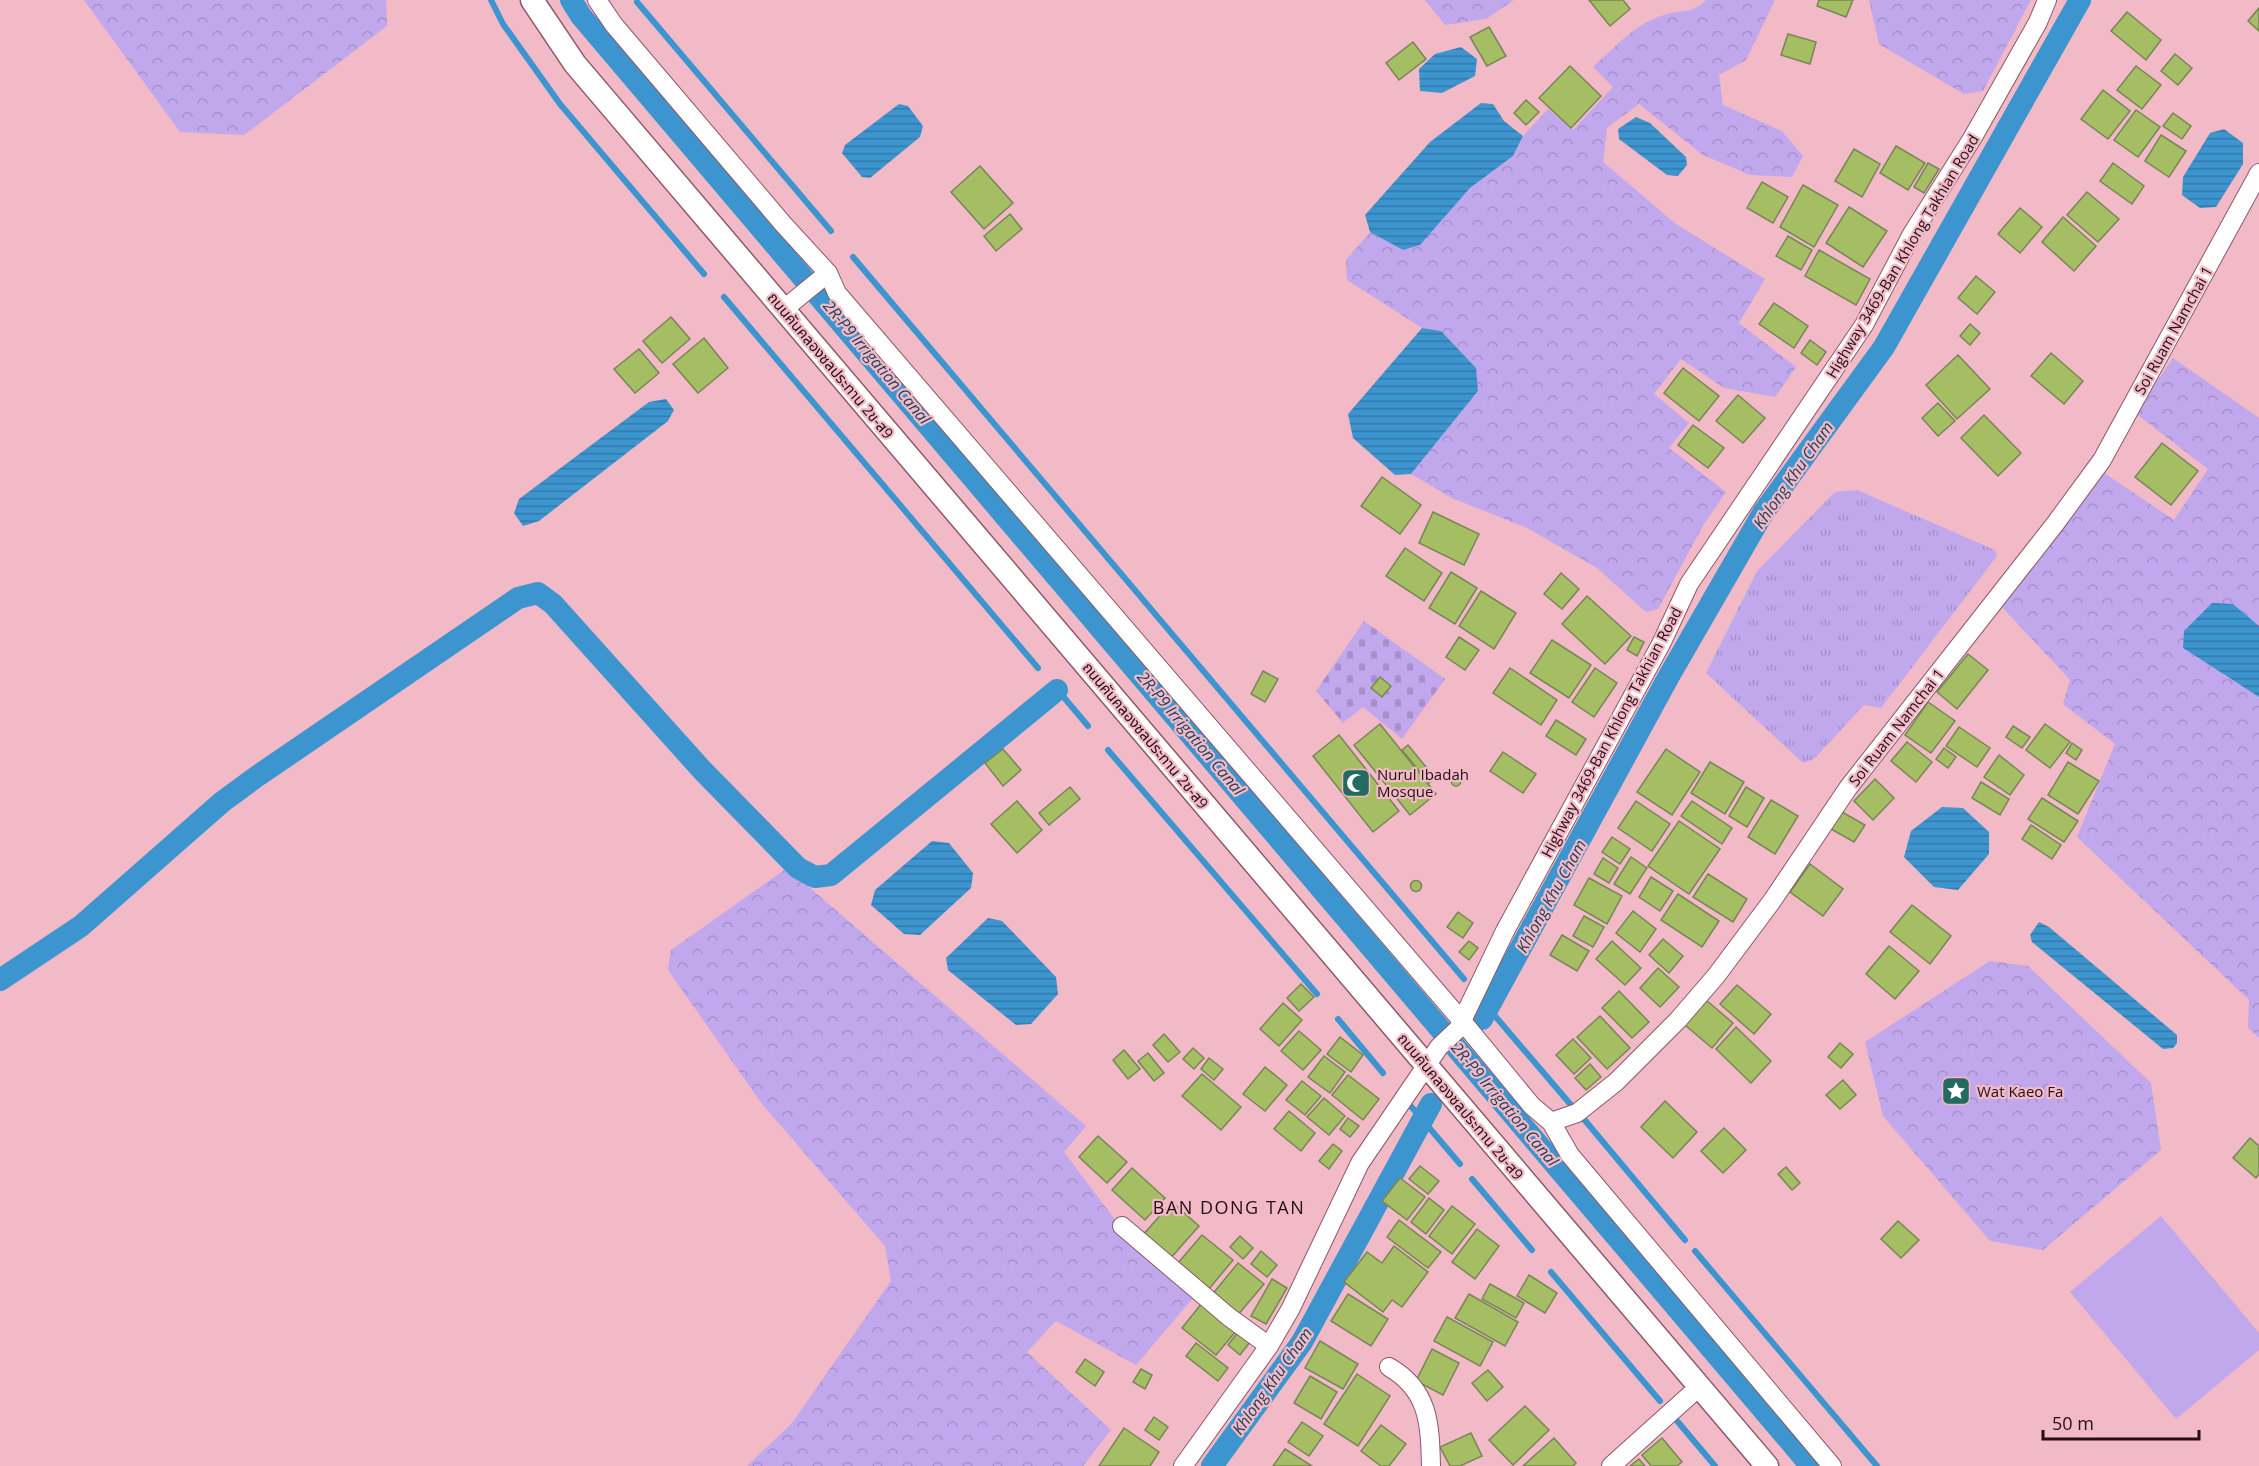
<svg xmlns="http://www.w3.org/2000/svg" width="2259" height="1466" viewBox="0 0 2259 1466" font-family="'Open Sans','Noto Sans Thai',sans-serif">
  <defs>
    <pattern id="grass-tufts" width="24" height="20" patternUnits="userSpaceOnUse" patternTransform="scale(1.5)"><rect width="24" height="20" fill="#c1a8ec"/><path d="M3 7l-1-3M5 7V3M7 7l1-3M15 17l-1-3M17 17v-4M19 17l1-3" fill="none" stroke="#a68fca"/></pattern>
    <pattern id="forest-crowns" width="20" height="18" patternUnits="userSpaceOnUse" patternTransform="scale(1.5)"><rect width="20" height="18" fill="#c1a8ec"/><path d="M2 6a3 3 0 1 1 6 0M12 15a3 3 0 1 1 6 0" fill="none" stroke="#a68fca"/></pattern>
    <pattern id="cemetery-stones" width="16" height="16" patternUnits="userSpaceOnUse" patternTransform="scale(1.5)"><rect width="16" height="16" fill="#c1a8ec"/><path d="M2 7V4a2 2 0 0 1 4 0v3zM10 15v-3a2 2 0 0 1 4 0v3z" fill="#a68fca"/></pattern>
    <pattern id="water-rules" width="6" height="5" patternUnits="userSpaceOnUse" patternTransform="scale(1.5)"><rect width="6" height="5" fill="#3d95cf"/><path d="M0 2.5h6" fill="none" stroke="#3378a7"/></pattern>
  </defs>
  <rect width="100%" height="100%" fill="#f2b9c7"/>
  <path fill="url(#grass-tufts)" d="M1857 490 1995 550 1997 556 1881 708 1864 705 1814 759 1803 763 1706 673 1757 571 1835 492Z"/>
  <g fill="url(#forest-crowns)">
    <path d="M84 0H386L387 26 244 135 180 132Z"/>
    <path d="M1425 0H1514L1486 19 1445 25Z"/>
    <path d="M1706 0H1775L1746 60 1719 75 1723 105 1782 131 1803 156 1792 177 1750 175 1703 155 1639 104 1607 128 1603 162 1676 224 1765 279 1739 323 1796 367 1775 397 1724 388 1681 359 1654 394 1689 423 1669 448 1726 492 1704 524 1658 609 1646 612 1597 568 1527 528 1452 498 1411 474 1478 391 1441 331 1422 328 1347 280 1346 260 1370 232 1403 250 1420 245 1470 188 1513 156 1523 136 1548 109 1573 130 1613 87 1593 67C1614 48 1636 23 1664 15 1682 9 1690 15 1706 0Z"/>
    <path d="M1869 0H2031L1983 91 1964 94 1879 44Z"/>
    <path d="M2173 358 2259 418V626L2233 604 2183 648 2259 697V1038L2248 1028 2249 1000 2077 837 2115 744 2063 704 2070 680 2002 607 2001 589 2097 468 2174 520 2208 469 2135 413Z"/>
    <path d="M787 868 1086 1126 1064 1152 1131 1241 1193 1298 1136 1365 1056 1321 1027 1352 1111 1430 1083 1466H747L792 1423 891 1281 885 1246 762 1104 668 970 671 950Z"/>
    <path d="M1990 961 2028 966 2151 1083 2161 1150 2043 1250 1990 1241 1883 1116 1865 1042Z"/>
  </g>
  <path fill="url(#cemetery-stones)" d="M1364 621 1445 679 1402 739 1363 707 1343 723 1316 691Z"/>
  <path fill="#c1a8ec" d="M2161 1216 2259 1333V1350L2176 1419 2070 1292Z"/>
  <g fill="url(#water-rules)">
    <path d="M1461 47 1477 59 1475 76 1442 93 1420 91 1419 69 1435 54Z"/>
    <path d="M1481 103 1493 104 1504 121 1523 136 1513 156 1470 188 1420 245 1403 250 1370 232 1365 215 1430 142Z"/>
    <path d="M899 104 908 106 923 126 920 137 870 178 862 177 842 153 845 145Z"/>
    <path d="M1636 117 1650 123 1686 157 1687 165 1678 176 1667 175 1619 139 1618 129Z"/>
    <path d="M2224 129 2243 143V164L2216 207 2200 208 2182 195 2183 177 2210 133Z"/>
    <path d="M1422 328 1441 331 1476 368 1478 391 1411 474 1395 475 1353 438 1348 414Z"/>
    <path d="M666 399 674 410 668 421 539 521 523 526 514 513 519 499 649 402Z"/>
    <path d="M2212 603 2233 604 2259 626V697L2183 648 2184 631Z"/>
    <path d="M1942 807 1963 808 1989 832V854L1958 890 1934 887 1904 857 1911 831Z"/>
    <path d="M932 841 949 843 973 873 971 888 920 935 904 934 871 905 875 890Z"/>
    <path d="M988 918 1002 921 1056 977 1058 994 1031 1024 1016 1025 948 970 946 958Z"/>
    <path d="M2039 922 2049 927 2177 1035V1043L2173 1048 2163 1049 2032 942 2030 935Z"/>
  </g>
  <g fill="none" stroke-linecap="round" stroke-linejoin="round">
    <g stroke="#3d95cf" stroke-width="6">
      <path d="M491 0 503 24 560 104 704 274"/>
      <path d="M637 2 831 231"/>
      <path d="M853 257 1464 979"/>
      <path d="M724 297 1038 668"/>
      <path d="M1056 688 1088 726"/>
      <path d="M1108 750 1317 994"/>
      <path d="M1478 996 1571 1105"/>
      <path d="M1338 1019 1383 1073"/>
      <path d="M1409 1104 1460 1164"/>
      <path d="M1583 1118 1685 1240"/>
      <path d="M1472 1179 1532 1250"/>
      <path d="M1695 1251 1877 1466"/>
      <path d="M1551 1272 1660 1401"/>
      <path d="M1678 1422 1715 1466"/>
    </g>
    <g stroke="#3d95cf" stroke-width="22">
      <path d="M571 0 581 16 1811 1466"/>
      <path d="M0 980 81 926 222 802 256 777 518 598 538 593 553 604 703 771 798 868 815 877 831 875 1057 690"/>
      <path d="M1482 1019 1669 676 1763 513 1884 347 2080 0"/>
      <path d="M1212 1466 1302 1342 1431 1104"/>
    </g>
  </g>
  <g fill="#a6be63" stroke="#788556" stroke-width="1.5">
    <path d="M1589 0H1623L1630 9 1610 26Z"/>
    <path d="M1819 0H1853L1846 17 1817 6Z"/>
    <path d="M2259 8V31L2248 21Z"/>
    <path d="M2127 12 2161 40 2146 60 2111 31Z"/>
    <path d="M1489 27 1506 56 1487 66 1470 37Z"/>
    <path d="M1788 34 1816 42 1810 64 1781 55Z"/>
    <path d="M1413 42 1426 59 1399 80 1386 63Z"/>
    <path d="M2175 54 2192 68 2178 85 2161 71Z"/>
    <path d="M1570 66 1601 96 1571 128 1539 98Z"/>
    <path d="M2136 66 2161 85 2142 109 2117 90Z"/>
    <path d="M2103 90 2130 111 2108 139 2081 119Z"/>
    <path d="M1526 100 1539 112 1526 125 1514 113Z"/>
    <path d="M2136 110 2160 127 2138 157 2114 140Z"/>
    <path d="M2173 113 2191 126 2182 139 2163 126Z"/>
    <path d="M2161 135 2186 151 2169 177 2145 161Z"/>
    <path d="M1896 146 1925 163 1908 190 1880 173Z"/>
    <path d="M1854 149 1880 164 1862 197 1835 181Z"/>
    <path d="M1928 163 1939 169 1924 193 1914 187Z"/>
    <path d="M2113 163 2144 186 2132 204 2100 181Z"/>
    <path d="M980 166 1013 203 984 229 951 192Z"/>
    <path d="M1762 182 1788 197 1773 223 1747 208Z"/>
    <path d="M1803 185 1838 205 1814 247 1780 227Z"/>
    <path d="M2087 192 2119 219 2098 242 2067 215Z"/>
    <path d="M1849 207 1887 231 1863 267 1826 243Z"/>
    <path d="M2020 208 2042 227 2020 253 1998 234Z"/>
    <path d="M1010 214 1022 229 996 251 984 236Z"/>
    <path d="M2063 217 2096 246 2074 271 2042 242Z"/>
    <path d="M1788 236 1812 250 1801 270 1776 256Z"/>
    <path d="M1819 250 1870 279 1856 305 1805 276Z"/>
    <path d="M1976 276 1995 292 1977 314 1958 298Z"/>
    <path d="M1774 303 1808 326 1794 348 1759 324Z"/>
    <path d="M671 317 690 339 662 363 643 341Z"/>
    <path d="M1970 324 1980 333 1970 345 1960 336Z"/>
    <path d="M704 338 728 368 698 393 673 364Z"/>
    <path d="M1810 340 1826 352 1817 365 1801 353Z"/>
    <path d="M639 349 659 373 635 393 614 369Z"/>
    <path d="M2051 353 2083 381 2064 404 2031 376Z"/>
    <path d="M1958 355 1990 389 1957 419 1926 385Z"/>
    <path d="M1683 368 1719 396 1699 421 1664 393Z"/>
    <path d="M1738 395 1765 418 1743 443 1716 421Z"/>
    <path d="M1938 403 1955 421 1938 436 1922 418Z"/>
    <path d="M1984 415 2021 453 1998 476 1961 438Z"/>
    <path d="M1693 425 1724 448 1708 468 1678 445Z"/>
    <path d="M2162 443 2198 471 2171 505 2135 477Z"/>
    <path d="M1382 477 1421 505 1400 534 1361 506Z"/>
    <path d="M1433 512 1479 534 1464 565 1419 543Z"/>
    <path d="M1405 548 1442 573 1424 601 1386 576Z"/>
    <path d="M1451 572 1477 588 1455 624 1429 608Z"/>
    <path d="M1561 573 1579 589 1562 609 1544 594Z"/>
    <path d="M1481 591 1516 613 1494 649 1459 626Z"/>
    <path d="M1587 596 1631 636 1605 664 1562 624Z"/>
    <path d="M1459 637 1479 650 1465 670 1446 657Z"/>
    <path d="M1634 637 1644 642 1637 656 1627 650Z"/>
    <path d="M1552 640 1591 665 1569 698 1530 673Z"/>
    <path d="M1968 654 1988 670 1957 709 1937 692Z"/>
    <path d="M1510 668 1557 700 1541 725 1493 693Z"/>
    <path d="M1595 668 1617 683 1594 717 1572 702Z"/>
    <path d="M1263 671 1278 679 1265 702 1251 694Z"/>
    <path d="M1380 677 1391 686 1382 697 1371 688Z"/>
    <path d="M1928 702 1955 721 1931 753 1905 735Z"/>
    <path d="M1556 720 1586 739 1576 755 1546 736Z"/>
    <path d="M1380 724 1436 794 1410 815 1354 745Z"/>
    <path d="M2045 724 2070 742 2050 768 2026 750Z"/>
    <path d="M2013 726 2030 737 2022 748 2006 737Z"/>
    <path d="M1959 727 1990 748 1977 767 1946 746Z"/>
    <path d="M1339 735 1399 811 1373 832 1313 756Z"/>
    <path d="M1907 742 1932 762 1916 782 1891 761Z"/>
    <path d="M2072 743 2082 750 2076 760 2066 753Z"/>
    <path d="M1408 745 1435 778 1429 783 1402 750Z"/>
    <path d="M1944 748 1956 757 1948 768 1936 759Z"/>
    <path d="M1003 749 1021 770 1003 786 985 763Z"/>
    <path d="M1666 749 1700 772 1672 815 1637 792Z"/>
    <path d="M1503 752 1536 774 1523 793 1490 771Z"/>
    <path d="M1999 755 2024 775 2010 795 1984 777Z"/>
    <path d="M1710 762 1744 782 1725 814 1691 793Z"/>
    <path d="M2068 762 2099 781 2078 814 2048 795Z"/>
    <circle cx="1456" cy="781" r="5"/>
    <path d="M1875 779 1894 798 1873 820 1854 801Z"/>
    <path d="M1981 782 2009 799 2000 815 1972 798Z"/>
    <path d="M1070 787 1080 799 1049 825 1039 813Z"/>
    <path d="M1746 787 1764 798 1747 827 1729 816Z"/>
    <path d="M2042 798 2078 821 2064 842 2028 819Z"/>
    <path d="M1771 800 1798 816 1775 854 1748 837Z"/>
    <path d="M1017 801 1042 830 1017 853 991 824Z"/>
    <path d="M1636 801 1670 824 1652 851 1618 828Z"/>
    <path d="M1692 801 1732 828 1722 844 1681 816Z"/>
    <path d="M1842 812 1865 825 1854 842 1831 829Z"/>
    <path d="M1679 821 1720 849 1689 894 1648 866Z"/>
    <path d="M2031 825 2061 845 2052 859 2022 839Z"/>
    <path d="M1612 837 1630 849 1620 864 1602 852Z"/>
    <path d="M1631 857 1647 868 1630 894 1614 884Z"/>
    <path d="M1603 858 1618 868 1609 883 1594 874Z"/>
    <path d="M1810 864 1843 889 1823 916 1790 892Z"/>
    <path d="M1708 874 1747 899 1733 922 1693 897Z"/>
    <path d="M1651 877 1673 891 1660 911 1639 897Z"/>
    <path d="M1589 878 1622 896 1607 924 1574 905Z"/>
    <circle cx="1416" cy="886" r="5.5"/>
    <path d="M1678 894 1719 921 1702 947 1661 920Z"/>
    <path d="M1912 905 1951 936 1930 964 1890 932Z"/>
    <path d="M1633 911 1656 929 1640 952 1616 933Z"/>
    <path d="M1458 912 1473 923 1463 938 1447 927Z"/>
    <path d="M1584 916 1604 927 1593 947 1573 936Z"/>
    <path d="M1562 935 1589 951 1577 971 1550 955Z"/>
    <path d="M1663 939 1683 956 1669 973 1649 955Z"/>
    <path d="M1469 941 1478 948 1469 960 1459 952Z"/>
    <path d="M1612 941 1641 968 1625 985 1596 959Z"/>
    <path d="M1889 946 1919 971 1895 999 1866 974Z"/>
    <path d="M1658 968 1679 987 1660 1007 1640 988Z"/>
    <path d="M1301 984 1314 997 1299 1011 1287 998Z"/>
    <path d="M1737 985 1771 1014 1754 1034 1720 1004Z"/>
    <path d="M1619 991 1649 1022 1632 1038 1602 1008Z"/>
    <path d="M1706 1000 1733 1023 1712 1048 1685 1025Z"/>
    <path d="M1283 1003 1302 1020 1279 1046 1260 1029Z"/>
    <path d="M1600 1016 1630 1048 1607 1069 1577 1037Z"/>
    <path d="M1736 1027 1771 1061 1751 1083 1716 1049Z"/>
    <path d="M1299 1031 1321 1050 1303 1070 1281 1051Z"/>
    <path d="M1164 1034 1180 1052 1168 1062 1153 1045Z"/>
    <path d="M1340 1037 1363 1055 1351 1072 1327 1054Z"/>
    <path d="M1573 1039 1591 1058 1574 1074 1556 1055Z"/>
    <path d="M1840 1043 1853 1054 1841 1068 1828 1057Z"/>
    <path d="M1193 1048 1204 1058 1194 1069 1183 1059Z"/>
    <path d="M1124 1050 1140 1069 1128 1079 1113 1060Z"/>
    <path d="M1148 1053 1164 1073 1154 1081 1138 1061Z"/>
    <path d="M1324 1056 1345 1072 1330 1093 1308 1077Z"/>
    <path d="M1209 1058 1223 1069 1214 1080 1201 1069Z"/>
    <path d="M1590 1064 1601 1077 1586 1090 1575 1078Z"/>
    <path d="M1265 1067 1287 1085 1265 1111 1243 1094Z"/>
    <path d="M1202 1074 1241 1107 1221 1130 1182 1096Z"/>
    <path d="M1348 1075 1379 1099 1363 1120 1332 1095Z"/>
    <path d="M1843 1080 1856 1095 1840 1109 1826 1095Z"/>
    <path d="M1302 1081 1321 1096 1305 1115 1286 1100Z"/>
    <path d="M1324 1098 1345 1116 1329 1135 1307 1117Z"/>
    <path d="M1665 1101 1697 1132 1673 1158 1641 1127Z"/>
    <path d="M1289 1111 1315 1133 1301 1151 1274 1129Z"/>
    <path d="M1348 1118 1359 1126 1350 1137 1340 1129Z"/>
    <path d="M1724 1128 1746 1150 1723 1173 1701 1151Z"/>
    <path d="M1098 1136 1127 1162 1107 1183 1079 1157Z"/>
    <path d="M2250 1138 2259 1146V1174L2256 1178 2233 1158Z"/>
    <path d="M1333 1144 1342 1151 1329 1169 1319 1161Z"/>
    <path d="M1420 1166 1439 1181 1428 1194 1409 1179Z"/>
    <path d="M1786 1167 1800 1183 1792 1190 1778 1174Z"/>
    <path d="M1132 1168 1165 1198 1145 1220 1112 1190Z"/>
    <path d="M1400 1178 1425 1197 1407 1220 1382 1201Z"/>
    <path d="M1429 1198 1444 1210 1426 1234 1411 1222Z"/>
    <path d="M1172 1202 1199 1226 1169 1260 1142 1236Z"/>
    <path d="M1452 1206 1475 1224 1452 1254 1429 1236Z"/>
    <path d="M1399 1220 1441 1252 1428 1268 1387 1237Z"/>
    <path d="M1898 1221 1919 1240 1901 1258 1881 1239Z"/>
    <path d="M1477 1229 1499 1246 1475 1279 1452 1262Z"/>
    <path d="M1202 1235 1233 1260 1209 1289 1178 1263Z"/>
    <path d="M1240 1236 1253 1248 1243 1259 1230 1247Z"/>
    <path d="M1394 1246 1428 1272 1402 1307 1392 1300 1383 1312 1344 1282 1367 1252 1382 1263Z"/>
    <path d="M1261 1251 1277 1265 1267 1277 1251 1264Z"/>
    <path d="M1238 1263 1264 1284 1237 1316 1211 1296Z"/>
    <path d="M1529 1275 1557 1293 1545 1313 1517 1296Z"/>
    <path d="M1272 1279 1287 1288 1266 1324 1251 1316Z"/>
    <path d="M1490 1284 1524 1303 1516 1318 1482 1299Z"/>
    <path d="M1348 1294 1388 1319 1371 1346 1331 1321Z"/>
    <path d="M1469 1294 1518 1322 1505 1346 1455 1318Z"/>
    <path d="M1202 1303 1236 1331 1216 1355 1182 1328Z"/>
    <path d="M1447 1317 1493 1342 1480 1366 1434 1341Z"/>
    <path d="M1238 1332 1250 1342 1240 1355 1228 1345Z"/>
    <path d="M1320 1341 1358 1364 1343 1389 1305 1368Z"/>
    <path d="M1196 1343 1228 1368 1218 1381 1186 1356Z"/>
    <path d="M1432 1349 1459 1363 1443 1395 1416 1381Z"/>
    <path d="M1085 1359 1104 1372 1095 1386 1076 1372Z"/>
    <path d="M1141 1369 1152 1375 1145 1389 1133 1382Z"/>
    <path d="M1488 1370 1503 1387 1487 1401 1472 1383Z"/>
    <path d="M1357 1374 1390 1396 1358 1446 1324 1424Z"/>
    <path d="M1310 1376 1337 1392 1321 1419 1294 1403Z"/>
    <path d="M1525 1406 1549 1430 1513 1465 1489 1440Z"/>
    <path d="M1154 1417 1168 1427 1159 1440 1145 1430Z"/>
    <path d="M1302 1422 1323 1436 1309 1456 1288 1442Z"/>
    <path d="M1381 1425 1406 1444 1389 1466H1381L1361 1451Z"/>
    <path d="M1124 1428 1159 1452 1150 1466H1099Z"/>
    <path d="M1471 1433 1482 1456 1460 1466H1450L1440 1447Z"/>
    <path d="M1554 1438 1576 1463 1573 1466H1523Z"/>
    <path d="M1662 1438 1682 1462 1677 1466H1651L1642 1455Z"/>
    <path d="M1285 1449 1312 1466H1273Z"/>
    <path d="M1639 1459 1645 1466H1630Z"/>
  </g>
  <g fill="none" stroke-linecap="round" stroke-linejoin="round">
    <g stroke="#8b5967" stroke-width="20">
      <g id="minor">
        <path d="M597 0 614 25 784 225 828 273 837 293 1462 1021 1532 1106 1551 1122 1570 1155 1832 1466"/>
        <path d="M784 309 828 273"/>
        <path d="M1551 1122 1577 1113 1616 1082 1678 1020 1716 976 1772 901 1848 788 2055 524 2102 460 2259 173"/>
        <path d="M1122 1226 1229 1317 1269 1346"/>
        <path d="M1389 1367C1429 1390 1430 1424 1431 1466"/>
        <path d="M1183 1466 1269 1346 1291 1308 1360 1163 1439 1047 1458 1029 1505 931 1661 644 1689 584 1864 325 1912 234 1973 137 2038 22 2047 0"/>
        <path d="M1611 1466 1699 1387"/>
      </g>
    </g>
    <g stroke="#8b5967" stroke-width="25">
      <path id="tertiary" d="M532 0 575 64 1767 1466"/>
    </g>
    <use href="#minor" stroke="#fff" stroke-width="18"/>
    <use href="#tertiary" stroke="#fff" stroke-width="22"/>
  </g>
  <defs>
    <g id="mosque-square" transform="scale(1.5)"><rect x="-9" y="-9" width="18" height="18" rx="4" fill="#236a60" stroke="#f2b9c7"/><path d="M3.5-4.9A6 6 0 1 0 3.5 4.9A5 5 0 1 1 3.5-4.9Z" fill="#fff"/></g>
    <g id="sight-square" transform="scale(1.5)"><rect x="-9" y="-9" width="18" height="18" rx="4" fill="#236a60" stroke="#f2b9c7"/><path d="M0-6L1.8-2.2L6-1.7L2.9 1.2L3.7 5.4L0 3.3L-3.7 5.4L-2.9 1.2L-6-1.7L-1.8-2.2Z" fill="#fff"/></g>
  </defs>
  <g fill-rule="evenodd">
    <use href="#mosque-square" x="1356" y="783"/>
    <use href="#sight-square" x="1956" y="1091"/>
  </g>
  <g text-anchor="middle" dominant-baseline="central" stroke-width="4.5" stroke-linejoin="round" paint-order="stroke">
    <g font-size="15" fill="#230f15" stroke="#f2b9c7">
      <text transform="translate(1902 256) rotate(-59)">Highway 3469-Ban Khlong Takhian Road</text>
      <text transform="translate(2173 330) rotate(-61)">Soi Ruam Namchai 1</text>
      <text transform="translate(831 365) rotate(50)">ถนนคันคลองชลประทาน 2ข-ส9</text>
      <text transform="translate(1896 727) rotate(-52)">Soi Ruam Namchai 1</text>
      <text transform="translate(1611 732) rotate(-62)">Highway 3469-Ban Khlong Takhian Road</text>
      <text transform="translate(1146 735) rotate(50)">ถนนคันคลองชลประทาน 2ข-ส9</text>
      <text transform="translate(1461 1106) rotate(50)">ถนนคันคลองชลประทาน 2ข-ส9</text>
    </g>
    <g font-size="15" fill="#230f15" stroke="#f2b9c7" text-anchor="start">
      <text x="1377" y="774">Nurul Ibadah<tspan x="1377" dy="17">Mosque</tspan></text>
      <text x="1977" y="1091">Wat Kaeo Fa</text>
    </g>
    <g font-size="16" font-style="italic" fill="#1c4059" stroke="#f2b9c7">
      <text transform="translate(877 362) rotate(50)">2R-P9 Irrigation Canal</text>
      <text transform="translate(1793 475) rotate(-55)">Khlong Khu Cham</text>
      <text transform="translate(1191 733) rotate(50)">2R-P9 Irrigation Canal</text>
      <text transform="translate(1551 896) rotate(-61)">Khlong Khu Cham</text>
      <text transform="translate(1505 1104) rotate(50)">2R-P9 Irrigation Canal</text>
      <text transform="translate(1272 1381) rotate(-55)">Khlong Khu Cham</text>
    </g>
    <g font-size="18" letter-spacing="1.5" fill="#230f15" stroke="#f2b9c7">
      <text x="1229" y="1207">BAN DONG TAN</text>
    </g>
  </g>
  <path d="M2043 1430v9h156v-9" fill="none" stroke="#230f15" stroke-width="3"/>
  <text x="2052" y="1430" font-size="18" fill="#230f15" stroke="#f2b9c7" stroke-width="4.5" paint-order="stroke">50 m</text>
</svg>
